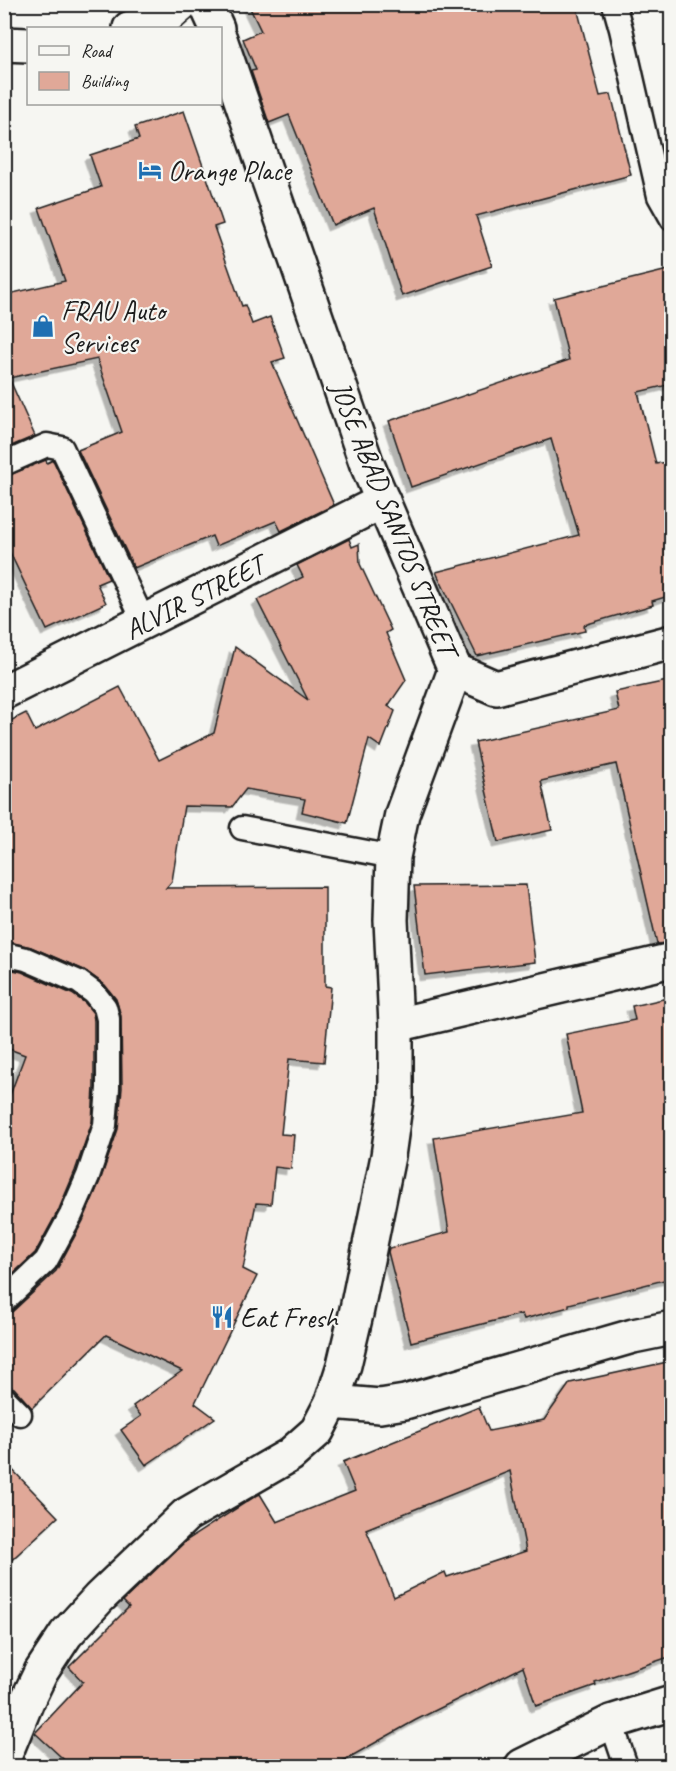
<svg xmlns="http://www.w3.org/2000/svg" width="676" height="1771" viewBox="0 0 676 1771" font-family="Caveat,sans-serif">
  <defs>
    <filter id="shadow"><feDropShadow dx="-5.5" dy="5.5" stdDeviation="0" flood-color="#0004"/></filter>
  </defs>
  <rect width="100%" height="100%" fill="#f6f6f2"/>
  <filter id="ink" filterUnits="userSpaceOnUse"><feTurbulence type="fractalNoise" baseFrequency=".0167" numOctaves="2"/><feDisplacementMap in="SourceGraphic" scale="12" xChannelSelector="R" yChannelSelector="G"/><feConvolveMatrix kernelMatrix="1 2 1 2 8 2 1 2 1" color-interpolation-filters="sRGB"/></filter>
  <g filter="url(#ink)">
    <g fill="#e0a898" stroke="#1c1c1c" stroke-width="1.5" fill-rule="evenodd" filter="url(#shadow)">
      <path d="M248 4H576L600 96 611 94 631 175 476 216 492 266 402 296 374 208 333 225 289 115 269 123 251 71 256 70 243 39 261 31Z"/>
      <path d="M184 111 223 224 214 227 242 306 245 305 252 324 270 317 285 358 272 362 334 505 281 531 276 521 216 546 212 536 134 568 78 450 122 432 97 359 9 378 35 436 4 449V295L65 281 39 208 101 187 90 155 139 139 135 127Z"/>
      <path d="M672 269V384L638 392 656 464 672 461V595L652 601 653 605 584 625 585 631 477 656 436 572 579 535 551 439 411 487 389 421 569 360 554 298Z"/>
      <path d="M46 460 47 463 53 460 109 579 97 584 106 603 47 630 4 540V477Z"/>
      <path d="M349 539 352 547 359 544 360 564 391 630 386 633 406 680 388 706 395 711 381 747 369 739 347 823 302 812 305 799 246 789 232 807 184 806 172 881 166 888 325 887V986L331 987 324 1062 289 1059 281 1134 294 1135 291 1169 275 1167 271 1204 256 1203 243 1269 257 1276 195 1403 215 1418 146 1465 121 1430 141 1416 133 1406 182 1371 106 1335 32 1408 14 1388 4 1385V1314L13 1311 56 1271 83 1221 100 1181 118 1129 122 1088 121 1016 116 999 105 985 84 970 31 947 4 941V724L26 713 35 731 120 687 159 760 214 733 235 647 308 700 257 600 303 577 297 565Z"/>
      <path d="M672 680V942L657 944 616 764 541 781 552 830 498 842 475 742 619 710 615 692Z"/>
      <path d="M526 885 535 962 425 975 414 886Z"/>
      <path d="M4 968 22 972 72 994 85 1003 93 1013 94 1021V1087L92 1122 75 1171 59 1209 35 1253 4 1282V1111L25 1055 4 1047Z"/>
      <path d="M672 997V1278L569 1304V1307L524 1319 522 1314 411 1342 388 1252 389 1248 449 1232 434 1138 582 1113 566 1034 635 1020 632 1006Z"/>
      <path d="M672 1361V1656L595 1682 596 1685 536 1706 523 1667 416 1720 332 1767H72L35 1733 83 1682 69 1667 129 1607 123 1601 187 1540 254 1497 260 1494 277 1522 355 1491 343 1462 479 1407 489 1431 544 1420 570 1383ZM510 1471 526 1551 447 1577 445 1572 394 1597 366 1529Z"/>
      <path d="M4 1461 58 1517 4 1567Z"/>
    </g>
    <g fill="none" stroke-linecap="round" stroke-linejoin="round">
      <g stroke="#1c1c1c" stroke-width="27">
        <g id="service">
          <path d="M614 4 621 29 659 196 672 219"/>
          <path d="M4 464 47 445 62 448 144 622"/>
          <path d="M242 828 393 857"/>
          <path d="M4 954 26 959 79 982 94 993 105 1007 108 1019V1088L105 1125 88 1176 71 1215 46 1261 4 1301"/>
          <path d="M4 1398 20 1414"/>
          <path d="M611 1722 626 1766"/>
        </g>
      </g>
      <g stroke="#1c1c1c" stroke-width="38">
        <g id="minor">
          <path d="M455 670 496 688 672 642"/>
          <path d="M4 692 383 501"/>
          <path d="M396 1025 672 960"/>
          <path d="M332 1402 380 1406 405 1402 633 1336 672 1328"/>
        </g>
      </g>
      <g stroke="#1c1c1c" stroke-width="38">
        <g id="tertiary">
          <path d="M206 4 217 28"/>
          <path d="M4 1757 27 1701 41 1672 66 1634 99 1598 186 1515 290 1455 317 1431 332 1402 344 1365 356 1314 388 1156 396 1099V1025L391 920 393 857 402 814 455 670 366 462 220 39"/>
          <path d="M522 1766 611 1722 672 1703"/>
        </g>
      </g>
      <g stroke="#1c1c1c" stroke-width="38">
        <g id="secondary">
          <path d="M130 28 165 18 181 4"/>
          <path d="M4 44 28 45"/>
        </g>
      </g>
      <use href="#service" stroke="#f6f6f2" stroke-width="22"/>
      <use href="#minor" stroke="#f6f6f2" stroke-width="33"/>
      <use href="#tertiary" stroke="#f6f6f2" stroke-width="33"/>
      <use href="#secondary" stroke="#f6f6f2" stroke-width="33"/>
    </g>
  </g>
  <defs>
    <g id="hotel-bare" transform="scale(1.8)"><path d="M-6-4.5h1.5V1H6V5H4.5V3h-9V5H-6ZM-4 0a1.8 1.8 0 1 1 3.6 0ZM.5 0V-2.5h3Q6-2.5 6 0Z" fill="#1f6fb2" stroke="#f6f6f2" stroke-width="2.5" paint-order="stroke"/></g>
    <g id="shop-bare" transform="scale(1.8)"><path d="M-5-2.5h2.3a2.7 3.5 0 0 1 5.4 0H5L5.5 6h-11ZM-1.5-2.5h3a1.5 2.3 0 0 0-3 0Z" fill="#1f6fb2" stroke="#f6f6f2" stroke-width="2.5" paint-order="stroke"/></g>
    <g id="restaurant-bare" transform="scale(1.8)"><path d="M-5-6h1v4h1v-4h1v4h1v-4h1v5L-1.5 .5V6h-2V.5L-5-1ZM5-6V6H3V1.5H1.5Q1.5-4 5-6Z" fill="#1f6fb2" stroke="#f6f6f2" stroke-width="2.5" paint-order="stroke"/></g>
  </defs>
  <g fill-rule="evenodd">
    <use href="#hotel-bare" x="150" y="170"/>
    <use href="#shop-bare" x="43" y="326"/>
    <use href="#restaurant-bare" x="222" y="1317"/>
  </g>
  <g text-anchor="middle" dominant-baseline="central" stroke-width="4.5" stroke-linejoin="round" paint-order="stroke">
    <g font-size="28" fill="#1c1c1c" stroke="#f6f6f2" text-anchor="start">
      <text x="168" y="170">Orange Place</text>
      <text x="61" y="310">FRAU Auto<tspan x="61" dy="32">Services</tspan></text>
      <text x="240" y="1317">Eat Fresh</text>
    </g>
    <g font-size="28" fill="#1c1c1c" stroke="#f6f6f2">
      <text transform="translate(394 518) rotate(68)">JOSE ABAD SANTOS STREET</text>
      <text transform="translate(194 597) rotate(-27)">ALVIR STREET</text>
    </g>
  </g>
  <rect width="676" height="1771" fill="none" stroke="#f6f6f2" stroke-width="24"/>
  <rect x="12" y="12" width="652" height="1747" fill="none" stroke="#1c1c1c" stroke-width="2" filter="url(#ink)"/>
  <rect x="27" y="27" width="195" height="78" fill="#f6f6f2" stroke="#9f9f9c" stroke-width="1.5"/>
  <rect x="39" y="46" width="30" height="9" fill="#f6f6f2" stroke="#9f9f9c" stroke-width="1.5"/>
  <text x="81" y="57" font-size="18" fill="#1c1c1c">Road</text>
  <rect x="39" y="72" width="30" height="18" fill="#e0a898" stroke="#9f9f9c" stroke-width="1.5"/>
  <text x="81" y="87" font-size="18" fill="#1c1c1c">Building</text>
</svg>
